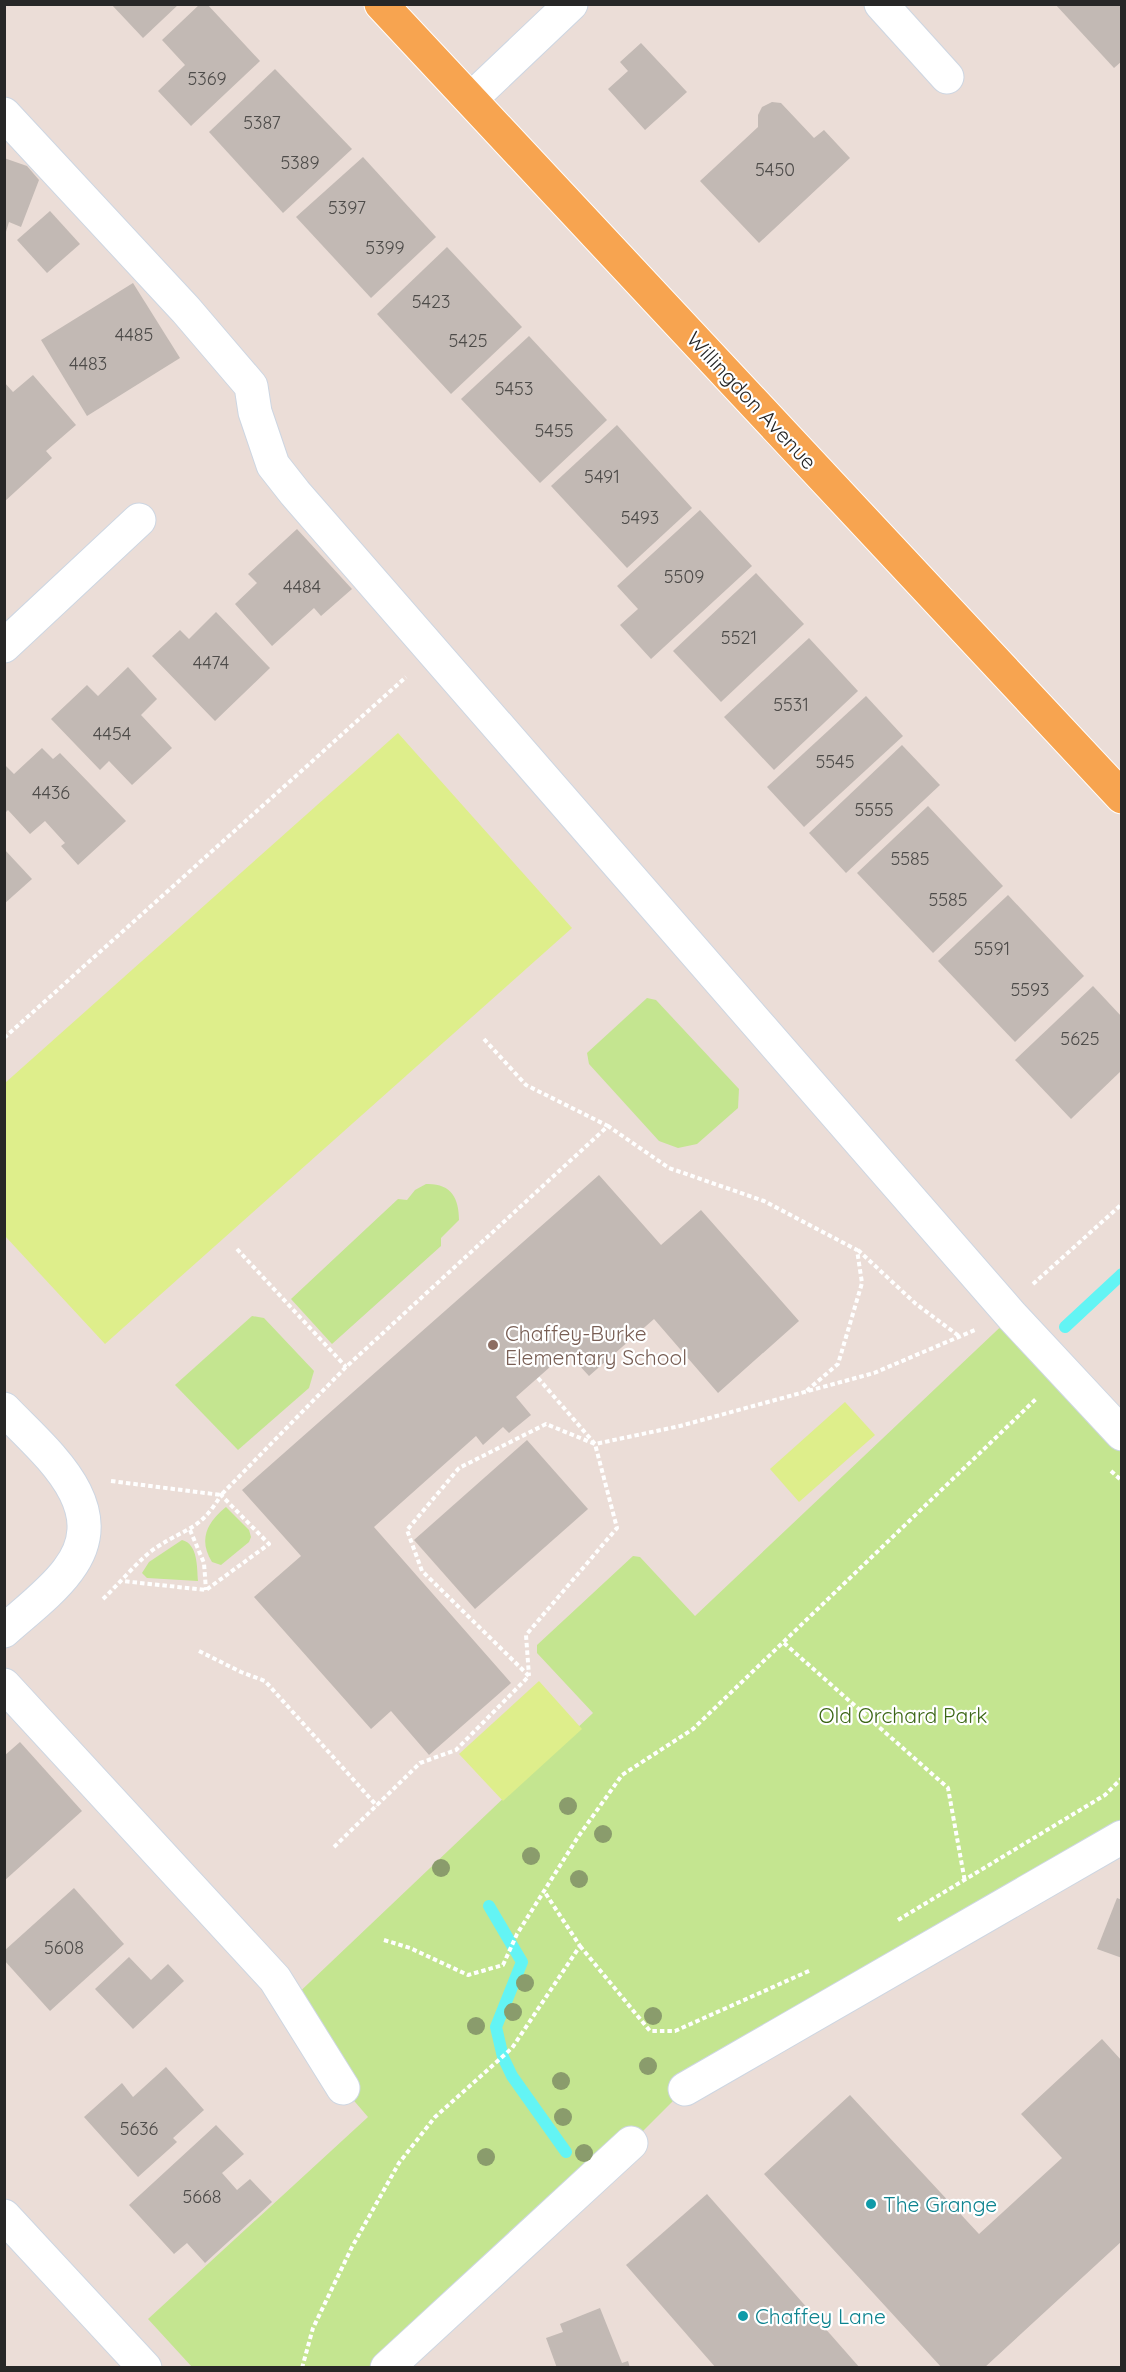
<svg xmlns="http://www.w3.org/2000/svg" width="1126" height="2372" viewBox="0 0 1126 2372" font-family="Quicksand,sans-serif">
  <rect width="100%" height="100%" fill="#ebddd7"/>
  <g fill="#c4e590">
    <path d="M647 998 656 1000 739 1089 738 1108 697 1144 678 1148 659 1141 589 1064 587 1053Z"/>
    <path d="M426 1184C451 1183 459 1198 459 1220L441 1238V1246L332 1344 291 1299 398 1199 407 1200 415 1190Z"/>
    <path d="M252 1316 264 1318 314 1371 309 1388 238 1450 175 1385Z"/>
    <path d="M1012 1316 1121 1434V1837L685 2089 631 2143 387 2367H192L148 2319 368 2117 343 2088 290 2001 593 1713 537 1653V1645L633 1556 640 1557 695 1616Z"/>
    <path d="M226 1507 249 1530 251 1537 249 1542 221 1565 212 1562C198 1540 207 1522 226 1507Z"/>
    <path d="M182 1540C198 1544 197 1567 198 1581L147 1578 142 1573 149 1562Z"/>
  </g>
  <g fill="#deee8b">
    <path d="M398 733 572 928 105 1344 5 1236V1083Z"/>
    <path d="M845 1402 875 1435 799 1502 770 1469Z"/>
    <path d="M539 1681 582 1729 503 1801 459 1754Z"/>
  </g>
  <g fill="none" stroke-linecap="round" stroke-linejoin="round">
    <g stroke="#63f4f4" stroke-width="12">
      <path d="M1065 1327 1122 1274"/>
      <path d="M489 1906 522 1962 496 2027 503 2057 512 2076 566 2152"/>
    </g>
  </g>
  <g fill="#c2b9b4">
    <path d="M111 4H179L143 38Z"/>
    <path d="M200 4H207L260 61 191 126 158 91 185 65 162 40Z"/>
    <path d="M1055 4H1122V61L1114 68Z"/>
    <path d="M641 43 687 92 645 130 608 89 628 71 620 62Z"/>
    <path d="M275 69 352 149 283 213 209 132Z"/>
    <path d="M772 102 781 103 814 138 824 130 850 158 759 243 700 181 758 127V115L762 107Z"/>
    <path d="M363 157 436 237 371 298 296 217Z"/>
    <path d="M4 158 27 166 39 180 21 227 9 222 5 235Z"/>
    <path d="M50 211 80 244 47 273 17 240Z"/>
    <path d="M447 247 522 327 451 394 377 314Z"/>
    <path d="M133 283 180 358 87 416 41 340Z"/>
    <path d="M529 336 607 420 540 483 461 399Z"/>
    <path d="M33 375 76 425 46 451 52 458 4 502V382L13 392Z"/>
    <path d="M617 425 692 508 627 568 551 486Z"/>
    <path d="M700 510 752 566 651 659 620 625 638 609 617 586Z"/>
    <path d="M297 529 352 589 321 616 314 608 272 646 235 604 257 583 248 574Z"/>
    <path d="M756 573 804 624 721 702 673 651Z"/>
    <path d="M216 612 270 668 215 721 152 656 180 630 189 639Z"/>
    <path d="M809 638 858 691 774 770 724 717Z"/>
    <path d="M128 667 157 699 141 715 172 748 132 785 109 761 100 770 51 719 87 685 98 696Z"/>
    <path d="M866 696 903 736 804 827 767 787Z"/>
    <path d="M902 745 940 785 846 873 809 833Z"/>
    <path d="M42 748 53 759 60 753 126 821 78 865 61 846 65 843 45 821 30 834 8 810 4 814V764L14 774Z"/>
    <path d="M928 806 1003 886 933 953 857 873Z"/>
    <path d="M4 849 32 879 4 904Z"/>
    <path d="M1008 895 1084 976 1015 1042 938 961Z"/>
    <path d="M1093 986 1122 1017V1070L1071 1119 1015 1060Z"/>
    <path d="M599 1175 661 1245 701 1210 799 1321 718 1393 654 1319 589 1376 567 1352 516 1397 531 1415 509 1433 503 1427 483 1445 476 1436 374 1527 511 1683 429 1755 391 1711 371 1729 254 1597 301 1556 242 1490Z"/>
    <path d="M527 1440 588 1509 475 1609 414 1540Z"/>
    <path d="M20 1742 82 1811 4 1881V1756Z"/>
    <path d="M74 1888 124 1944 50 2011 4 1960V1951Z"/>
    <path d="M1117 1898 1122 1900V1958L1097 1949Z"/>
    <path d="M129 1957 151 1980 168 1964 184 1981 133 2029 95 1989Z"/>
    <path d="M1102 2039 1122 2061V2241L984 2368H942L764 2174 850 2095 979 2234 1062 2158 1021 2114Z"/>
    <path d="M166 2067 204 2110 173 2138 177 2142 138 2177 84 2117 122 2083 133 2097Z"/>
    <path d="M216 2125 244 2154 222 2173 237 2190 250 2179 272 2202 205 2263 187 2243 174 2254 129 2205Z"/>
    <path d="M707 2194 860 2368H716L626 2265Z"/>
    <path d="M600 2308 622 2363 628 2361 630 2368H557L546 2338 563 2332 560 2324Z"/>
  </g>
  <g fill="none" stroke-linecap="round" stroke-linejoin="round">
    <g stroke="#cdd6e2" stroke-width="35">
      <g id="minor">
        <path d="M881 4 947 77"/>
        <path d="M471 99 571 4"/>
        <path d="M4 114 186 310 251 386 255 412 273 465 295 493 1012 1316 1122 1434"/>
        <path d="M4 646 139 520"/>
        <path d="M4 1409C45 1452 116 1507 68 1570 53 1591 24 1613 4 1631"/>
        <path d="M4 1685 275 1979 343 2088"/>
        <path d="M685 2089 1122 1837"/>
        <path d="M4 2216 145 2368"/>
        <path d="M387 2368 631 2143"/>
      </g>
    </g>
    <g stroke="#fff" stroke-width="35">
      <path id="major" d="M381 4 1122 797"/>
    </g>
    <g stroke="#fff" stroke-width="4" stroke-dasharray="4.5 3" stroke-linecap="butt">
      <path d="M4 1038 406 677"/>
      <path d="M484 1039 526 1085 608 1126"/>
      <path d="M237 1249 346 1367"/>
      <path d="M858 1250 916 1304 959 1336"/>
      <path d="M1033 1284 1122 1204"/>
      <path d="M538 1378 595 1444 680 1426 874 1373 975 1330"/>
      <path d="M1111 1471 1122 1481"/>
      <path d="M111 1481 221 1495 346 1367 608 1126 669 1168 764 1201 857 1250 862 1283 838 1364 804 1393"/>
      <path d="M190 1530 204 1563 206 1590"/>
      <path d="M103 1599C119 1584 140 1558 157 1547 188 1527 200 1530 221 1495L269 1544 206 1590 122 1581"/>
      <path d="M784 1643 948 1788 965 1882"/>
      <path d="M199 1651 241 1672 265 1681 377 1806"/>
      <path d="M334 1847 420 1763 456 1750 529 1676 422 1571 407 1530 459 1468 546 1424 595 1444 617 1528 526 1635 529 1676"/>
      <path d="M898 1920 1105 1795 1122 1778"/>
      <path d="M384 1940 410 1948 468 1975 503 1965 517 1934 578 1837 622 1775 693 1729 1037 1398"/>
      <path d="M580 1946 650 2031H675L811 1970"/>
      <path d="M302 2368 313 2328 352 2247 399 2163 435 2117 512 2048 580 1946 544 1891"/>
    </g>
    <use href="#minor" stroke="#fff" stroke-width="33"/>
    <use href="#major" stroke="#f7a450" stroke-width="33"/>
  </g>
  <g fill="#8a9c6c">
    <circle cx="568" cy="1806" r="9"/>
    <circle cx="603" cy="1834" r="9"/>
    <circle cx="531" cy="1856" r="9"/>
    <circle cx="441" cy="1868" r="9"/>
    <circle cx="579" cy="1879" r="9"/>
    <circle cx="525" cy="1983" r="9"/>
    <circle cx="513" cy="2012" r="9"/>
    <circle cx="653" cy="2016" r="9"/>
    <circle cx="476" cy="2026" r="9"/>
    <circle cx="648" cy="2066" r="9"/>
    <circle cx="561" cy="2081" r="9"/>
    <circle cx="563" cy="2117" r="9"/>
    <circle cx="584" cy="2153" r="9"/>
    <circle cx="486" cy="2157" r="9"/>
  </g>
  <circle fill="#8d6e63" stroke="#fff" stroke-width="2" cx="493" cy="1345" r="6"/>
  <g fill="#0f9aa8" stroke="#fff" stroke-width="2">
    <circle cx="871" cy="2204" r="6"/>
    <circle cx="743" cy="2316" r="6"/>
  </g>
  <g text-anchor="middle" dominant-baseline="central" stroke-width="4.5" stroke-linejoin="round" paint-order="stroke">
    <g font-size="18" fill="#4e4c4a">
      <text x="207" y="78">5369</text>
      <text x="262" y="122">5387</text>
      <text x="300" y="162">5389</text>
      <text x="775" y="169">5450</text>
      <text x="347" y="207">5397</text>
      <text x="385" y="247">5399</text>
      <text x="431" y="301">5423</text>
      <text x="134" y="334">4485</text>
      <text x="468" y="340">5425</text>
      <text x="88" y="363">4483</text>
      <text x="514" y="388">5453</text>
      <text x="554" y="430">5455</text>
      <text x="602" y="476">5491</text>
      <text x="640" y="517">5493</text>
      <text x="684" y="576">5509</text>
      <text x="302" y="586">4484</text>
      <text x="739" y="637">5521</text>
      <text x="211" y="662">4474</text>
      <text x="791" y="704">5531</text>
      <text x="112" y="733">4454</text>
      <text x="835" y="761">5545</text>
      <text x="51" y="792">4436</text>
      <text x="874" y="809">5555</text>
      <text x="910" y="858">5585</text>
      <text x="948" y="899">5585</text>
      <text x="992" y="948">5591</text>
      <text x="1030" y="989">5593</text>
      <text x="1080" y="1038">5625</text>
      <text x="64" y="1947">5608</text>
      <text x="139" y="2128">5636</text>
      <text x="202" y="2196">5668</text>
    </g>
    <g font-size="21" fill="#272727" stroke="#fff">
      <text transform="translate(752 400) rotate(47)">Willingdon Avenue</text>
    </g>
    <g font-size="21" fill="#785e54" stroke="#fff" text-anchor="start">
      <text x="505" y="1333">Chaffey-Burke<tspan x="505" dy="24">Elementary School</tspan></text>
    </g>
    <g font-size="21" fill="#3b6615" stroke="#fff">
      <text x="903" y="1715">Old Orchard Park</text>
    </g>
    <g font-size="21" fill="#0d838f" stroke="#fff" text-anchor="start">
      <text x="883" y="2204">The Grange</text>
      <text x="755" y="2316">Chaffey Lane</text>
    </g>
  </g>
  <rect width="1126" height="2372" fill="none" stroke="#272727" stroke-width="12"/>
</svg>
